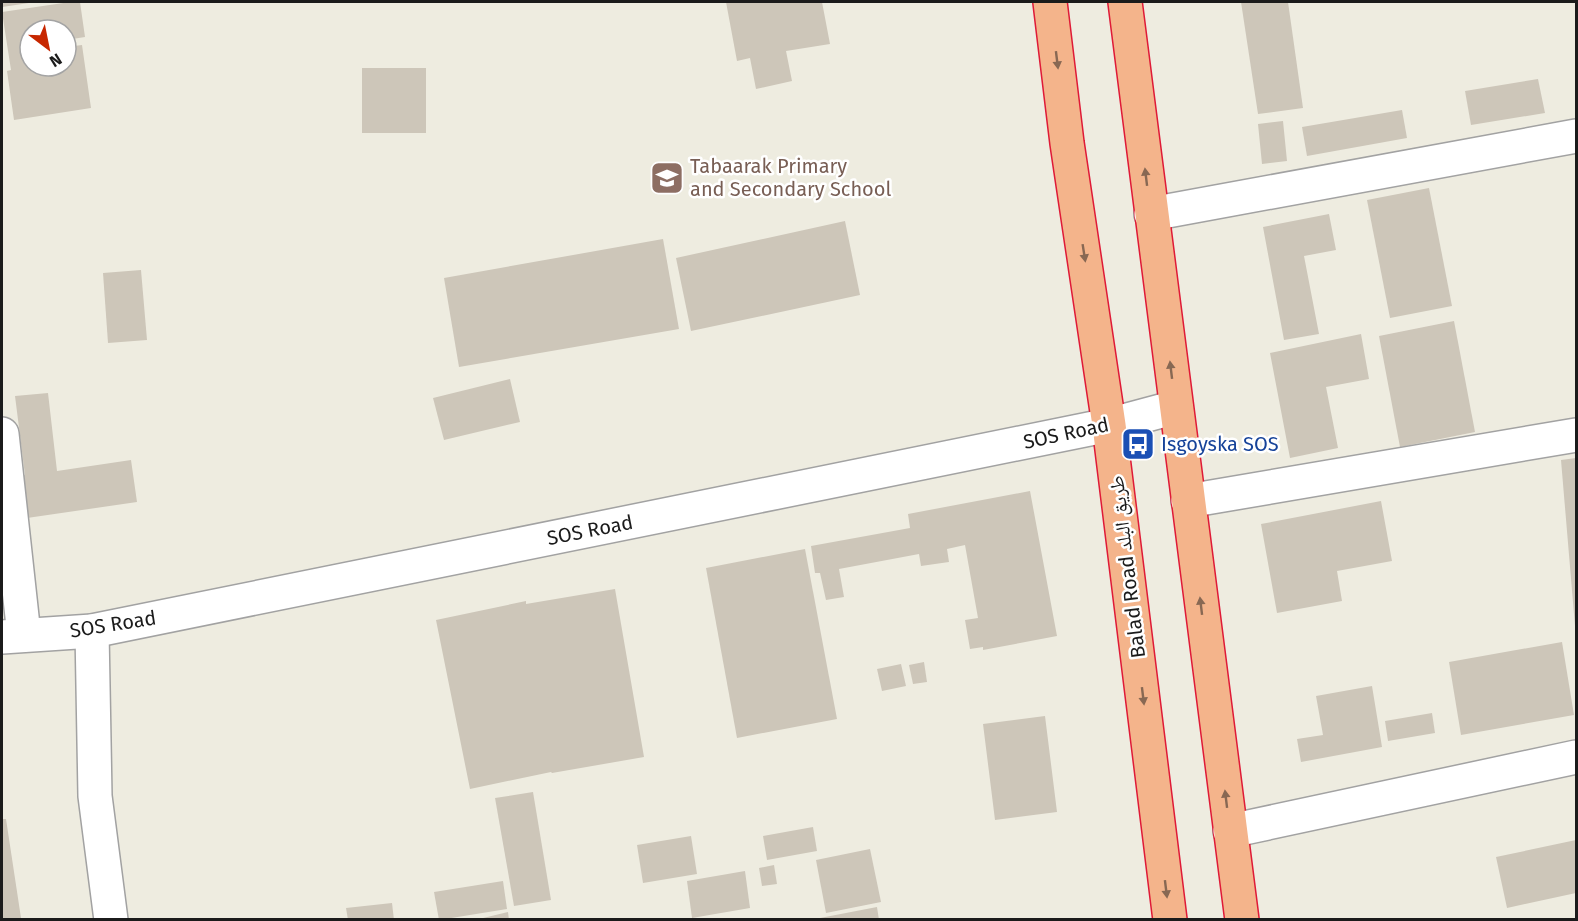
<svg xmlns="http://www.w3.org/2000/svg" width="1578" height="921" viewBox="0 0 1578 921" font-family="'Fira Sans','Noto Naskh Arabic',sans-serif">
  <rect width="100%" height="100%" fill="#eeece0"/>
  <g fill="#cdc6b9">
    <path d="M2 2H29V3L2 7Z"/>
    <path d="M70 2H80L85 37 66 40V30H30V66H66V47L82 45 91 108 14 120 7 71 11 70 2 12Z"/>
    <path d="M726 2H822L830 44 786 51 792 81 756 89 750 58 737 61Z"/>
    <path d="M1241 2H1288L1303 108 1258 114Z"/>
    <rect x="362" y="68" width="64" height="65"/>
    <path d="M1538 79 1545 113 1471 125 1465 91Z"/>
    <path d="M1402 110 1407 138 1307 156 1302 127Z"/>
    <path d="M1283 121 1287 161 1262 164 1258 124Z"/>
    <path d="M1429 188 1452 306 1390 318 1367 200Z"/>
    <path d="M1329 214 1336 250 1304 256 1319 334 1284 340 1263 227Z"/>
    <path d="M845 221 860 295 691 331 676 258Z"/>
    <path d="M663 239 679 329 459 367 444 278Z"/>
    <path d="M141 270 147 340 108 343 103 273Z"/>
    <path d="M1454 321 1475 432 1400 447 1379 336Z"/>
    <path d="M1361 334 1369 379 1326 387 1338 448 1290 458 1270 353Z"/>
    <path d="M510 379 520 422 444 440 433 398Z"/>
    <path d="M48 393 57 471 131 460 137 502 27 518 21 476 25 475 15 396Z"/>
    <path d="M1576 458V626H1575L1561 460Z"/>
    <path d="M1030 491 1057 636 983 650V647L970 649 965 620 978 618 965 545 947 549 949 562 921 566 919 554 839 569 844 597 826 600 820 573H815L811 546 910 528 908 514Z"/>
    <path d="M1381 501 1392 561 1337 571 1342 601 1277 613 1261 524Z"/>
    <path d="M805 549 837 719 737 738 706 568Z"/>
    <path d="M615 589 644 757 552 773 551 772 470 789 436 620 526 601V604Z"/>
    <path d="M1562 642 1574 715 1461 735 1449 662Z"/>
    <path d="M924 662 927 682 913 684 909 665Z"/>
    <path d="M901 664 906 686 882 691 877 669Z"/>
    <path d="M1372 686 1382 747 1301 762 1297 739 1323 735 1316 696Z"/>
    <path d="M1432 713 1435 733 1388 741 1385 721Z"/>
    <path d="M1045 716 1057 812 995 820 983 724Z"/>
    <path d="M533 792 551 900 514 906 495 798Z"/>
    <path d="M2 819H6L21 918 2 920Z"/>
    <path d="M813 827 817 851 767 860 763 836Z"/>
    <path d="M691 836 697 874 643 883 637 845Z"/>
    <path d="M1576 840V893L1507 908 1496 857Z"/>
    <path d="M870 849 881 902 826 913 816 860Z"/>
    <path d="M774 865 777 884 762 886 759 868Z"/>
    <path d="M745 871 750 908 692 918 687 881Z"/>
    <path d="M503 881 507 909 439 920 434 892Z"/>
    <path d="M392 903 394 920H348L346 908Z"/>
    <path d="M877 907 879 920H821L820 918Z"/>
    <path d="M508 912 509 920H479V919Z"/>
  </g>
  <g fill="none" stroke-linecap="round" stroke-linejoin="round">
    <g stroke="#a2a2a2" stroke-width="36">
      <g id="minor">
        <path d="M1151 214 1576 136"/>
        <path d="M2 434 24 635"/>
        <path d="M1188 501 1576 435"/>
        <path d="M92 631 95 796 111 920"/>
        <path d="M1230 831 1576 757"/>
      </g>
    </g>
    <g stroke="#a2a2a2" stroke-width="36">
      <path id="tertiary" d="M2 637 92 631 1109 425 1176 407"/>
    </g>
    <g stroke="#df1a37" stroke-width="36">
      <g id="trunk">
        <path d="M1050 2 1067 143 1109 425 1170 920"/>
        <path d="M1125 2 1242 920"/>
      </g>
    </g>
    <use href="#minor" stroke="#fff" stroke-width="33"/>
    <use href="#tertiary" stroke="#fff" stroke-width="33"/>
    <use href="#trunk" stroke="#f4b48b" stroke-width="33"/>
  </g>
  <defs><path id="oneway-solid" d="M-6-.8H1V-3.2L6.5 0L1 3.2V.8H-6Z" transform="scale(1.5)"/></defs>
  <g fill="#886853">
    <use href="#oneway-solid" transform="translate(1057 60) rotate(83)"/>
    <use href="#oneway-solid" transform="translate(1146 177) rotate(-97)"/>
    <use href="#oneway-solid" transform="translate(1084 253) rotate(81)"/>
    <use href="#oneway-solid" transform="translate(1171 370) rotate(-97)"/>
    <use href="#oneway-solid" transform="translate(1201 606) rotate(-97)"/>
    <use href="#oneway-solid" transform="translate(1143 696) rotate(83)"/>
    <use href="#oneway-solid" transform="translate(1226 799) rotate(-97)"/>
    <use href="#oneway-solid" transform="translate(1166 889) rotate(83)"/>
  </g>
  <defs>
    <g id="school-square" transform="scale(1.725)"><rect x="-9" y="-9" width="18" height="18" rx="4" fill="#8d6e63" stroke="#fff"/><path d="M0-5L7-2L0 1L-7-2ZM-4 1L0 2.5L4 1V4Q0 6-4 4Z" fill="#fff"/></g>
    <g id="bus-square" transform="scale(1.725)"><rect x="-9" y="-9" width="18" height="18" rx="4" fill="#1a4fb4" stroke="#fff"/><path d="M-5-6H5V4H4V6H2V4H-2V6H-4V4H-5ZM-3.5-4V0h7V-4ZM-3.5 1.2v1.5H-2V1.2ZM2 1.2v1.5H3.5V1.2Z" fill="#fff"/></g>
  </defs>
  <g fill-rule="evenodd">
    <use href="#school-square" x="667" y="178"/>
    <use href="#bus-square" x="1138" y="444"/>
  </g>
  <g text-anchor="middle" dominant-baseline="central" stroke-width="5" stroke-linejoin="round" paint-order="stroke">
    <g font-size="20" fill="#785e54" stroke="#fff" text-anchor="start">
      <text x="690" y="166">Tabaarak Primary<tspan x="690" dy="23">and Secondary School</tspan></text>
    </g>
    <g font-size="20" fill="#1b1b1b" stroke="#fff">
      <text transform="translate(1066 433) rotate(-12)">SOS Road</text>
      <text transform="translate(590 530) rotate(-11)">SOS Road</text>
      <text transform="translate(1127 567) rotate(-97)">Balad Road طريق البلد</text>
      <text transform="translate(113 624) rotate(-9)">SOS Road</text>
    </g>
    <g font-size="20" fill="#164399" stroke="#fff" text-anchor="start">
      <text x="1161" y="444">Isgoyska SOS</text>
    </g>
  </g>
  <rect width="1578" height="921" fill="none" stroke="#1b1b1b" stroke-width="6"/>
  <g transform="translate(48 48) rotate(148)"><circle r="28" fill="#ffffff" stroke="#a4a4a4" stroke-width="1.5"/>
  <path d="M0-4.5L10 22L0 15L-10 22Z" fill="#c72700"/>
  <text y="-9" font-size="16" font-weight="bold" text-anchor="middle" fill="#1b1b1b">N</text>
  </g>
</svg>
